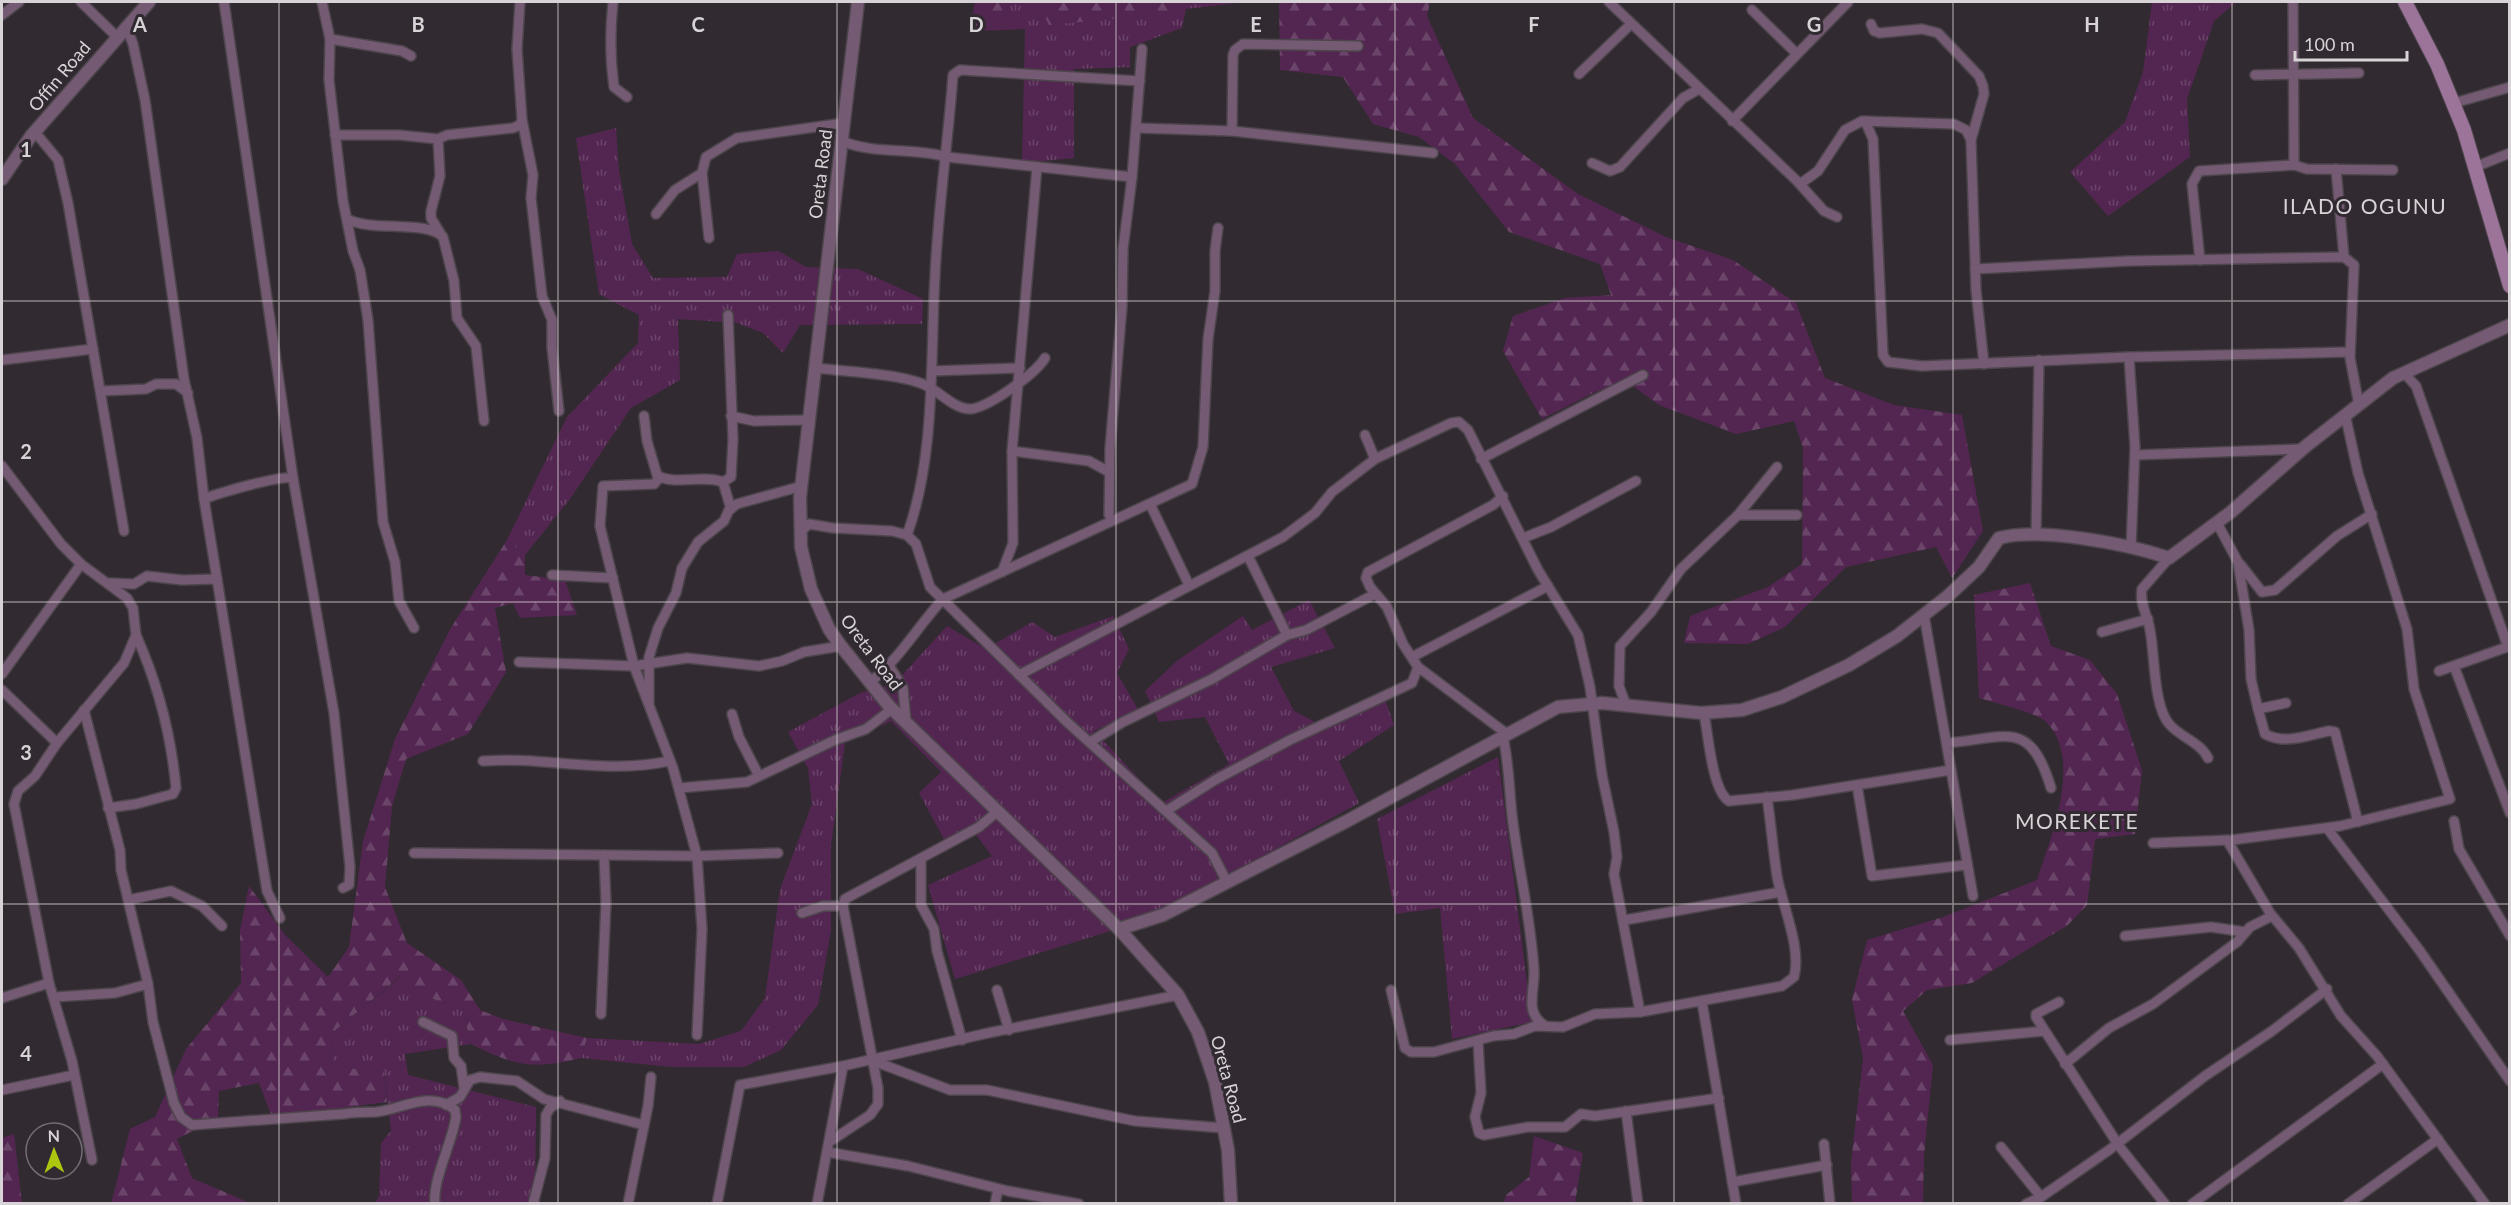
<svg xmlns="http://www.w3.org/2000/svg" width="2511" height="1205" viewBox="0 0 2511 1205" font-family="Lato,sans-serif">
  <defs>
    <pattern id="grass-tufts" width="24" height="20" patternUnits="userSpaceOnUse" patternTransform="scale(1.5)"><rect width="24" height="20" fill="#532651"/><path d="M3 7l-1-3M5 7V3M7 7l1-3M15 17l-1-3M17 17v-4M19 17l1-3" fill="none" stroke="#6b4569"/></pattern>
    <pattern id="forest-firs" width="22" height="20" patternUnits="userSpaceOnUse" patternTransform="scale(1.5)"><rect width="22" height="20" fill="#532651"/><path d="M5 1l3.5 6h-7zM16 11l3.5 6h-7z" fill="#6b4569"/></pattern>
  </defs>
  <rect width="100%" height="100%" fill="#322a31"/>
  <g fill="url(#grass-tufts)">
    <path d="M1006 2H1043L1042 11 1173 13 1171 2H1246L1186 9 1182 28 1130 47V67L1074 69V158L1022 163 1025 29 1003 30Z"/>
    <path d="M2152 2H2236L2214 21 2187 99 2190 157 2108 216 2070 172 2125 122 2143 72Z"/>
    <path d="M616 128 619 170 632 244 653 278 727 277 737 254 778 251 806 267 858 269 923 299 922 324 800 325 783 353 763 333 737 323 678 319 680 380 631 408 570 499 525 555 507 540 567 417 638 343 639 315 599 294 576 138Z"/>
    <path d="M1309 600 1335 648 1271 667 1294 711 1317 723 1383 694 1394 725 1339 761 1359 803 1146 920 955 979 928 885 992 856 970 827 945 841 919 793 941 772 891 721 845 743 831 845V930L818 1005 781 1050 744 1067H672L581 1058 587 1038 699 1044 741 1031 765 998 780 889 812 804 808 768 788 732 860 693 894 684 947 626 986 649 1032 622 1055 637 1113 616 1129 649 1117 673 1139 711 1094 731 1162 803 1229 764 1205 717 1159 722 1145 691 1178 660 1243 616 1252 630Z"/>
    <path d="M1498 757 1532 1022 1452 1039 1440 908 1395 914 1377 819Z"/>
    <path d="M402 976 412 993 462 1007 471 1044 405 1054 408 1075 536 1107 535 1203H375L379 1196 381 1143 391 1131 384 1072 332 1066 333 1032Z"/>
  </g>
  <g fill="url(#forest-firs)">
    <path d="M975 2H1006L1003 30 969 31Z"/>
    <path d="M1043 2H1171L1173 13 1049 25 1042 11Z"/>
    <path d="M1279 2H1430L1427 16 1473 118 1578 194 1666 237 1733 260 1796 303 1825 378 1894 405 1962 415 1983 531 1952 578 1936 547 1846 567 1785 627 1748 644 1684 643 1690 616 1768 587 1802 564 1803 448 1794 421 1736 434 1659 405 1626 381 1593 393 1542 419 1503 351 1513 316 1565 298 1611 295 1600 264 1509 232 1455 164 1419 137 1373 124 1343 77 1280 70Z"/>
    <path d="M507 540 525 555V575L565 580 577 615 520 618 513 603 495 608 506 672 468 734 406 759 392 806 385 887 407 943 461 980 480 1010 503 1019 587 1038 581 1058C533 1070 515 1066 471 1044L462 1007 412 993 401 976 333 1032 332 1066 384 1072 387 1102 272 1117 259 1083 219 1091 218 1118 177 1139 192 1178 250 1203 111 1204 130 1129 155 1117 186 1049 241 983 240 931 249 886 285 935 328 977 349 947 363 841 395 739 449 631Z"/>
    <path d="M2030 583 2051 646 2090 660 2117 694 2142 770 2135 834 2095 839 2087 905 2068 925 1972 983 1927 990 1903 1011 1933 1065 1924 1155 1923 1203H1852L1851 1163 1863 1058 1852 1000 1867 940 1943 917 2037 880C2051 837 2084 757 2045 721 2037 713 1992 702 1979 698L1974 595Z"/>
    <path d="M14 1134 22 1203H2V1138Z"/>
    <path d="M1534 1136 1583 1153 1575 1203H1504L1506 1195 1529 1177Z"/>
  </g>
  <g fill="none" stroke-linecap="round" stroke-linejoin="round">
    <g stroke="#4d454c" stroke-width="12">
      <g id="minor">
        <path d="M81 2 116 36"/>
        <path d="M224 2 293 478 334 713 350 867 349 885 343 888"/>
        <path d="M322 2 330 39 329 80 343 201 353 251 360 270 368 320 383 522 395 562 399 601 414 628"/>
        <path d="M520 2 517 49 522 120 533 175 531 198 542 296 552 320V348L559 411"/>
        <path d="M613 2C610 30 610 59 614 87L627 97"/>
        <path d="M1609 2 1797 181 1824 211 1837 217"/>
        <path d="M2293 2 2294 165"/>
        <path d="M1752 10 1796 53"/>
        <path d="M2 15 19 2"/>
        <path d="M1871 24 1874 31 1880 33 1922 29 1938 33 1979 76 1983 86 1984 94 1971 140"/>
        <path d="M126 26 133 44 145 100 184 379 197 438 204 499"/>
        <path d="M330 39 402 51 411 56"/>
        <path d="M1579 74 1631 24"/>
        <path d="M2255 75 2359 73"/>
        <path d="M2454 103 2510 87"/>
        <path d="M1732 121 1848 2"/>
        <path d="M1865 121 1873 139 1883 355 1888 362 1922 366 2129 357 2349 352"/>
        <path d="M1137 128 1232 131 1433 153"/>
        <path d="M1232 131 1233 55 1235 50 1243 44 1358 46"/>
        <path d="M35 132 58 160 68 203 124 531"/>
        <path d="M335 135H399L438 139 447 135 513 128 520 125 522 120"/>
        <path d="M438 139 440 176 431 211V218L442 236"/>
        <path d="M842 141C875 155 912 147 947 157L1132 177"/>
        <path d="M1592 163 1610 171 1620 167 1683 98 1699 89"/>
        <path d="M2475 167 2510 153"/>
        <path d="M2336 169 2344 257"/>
        <path d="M1800 184 1818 171 1845 130 1862 121 1954 124 1966 130 1971 140 1976 290 1984 364"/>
        <path d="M656 214 675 190 702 173"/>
        <path d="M347 219C371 232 428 220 443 237L454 281 457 318 476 346 484 421"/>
        <path d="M709 238 702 173 706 157 737 138 844 123"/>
        <path d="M2200 260 2192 184 2199 171 2294 165 2307 169 2393 170"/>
        <path d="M1975 269 2129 261 2344 257 2354 265 2350 358 2359 405"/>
        <path d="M2129 357 2135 447 2131 548"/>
        <path d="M2 360 93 349"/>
        <path d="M815 368C842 371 903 374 925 385 939 391 954 409 970 409 988 408 1035 374 1045 358"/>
        <path d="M932 371 1020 368"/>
        <path d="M2404 373 2416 386 2508 647"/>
        <path d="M101 391 146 389 156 384H176L188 393"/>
        <path d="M644 416 647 441 657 475C672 486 704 474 723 482L731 509"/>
        <path d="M731 416 754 421 809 420"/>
        <path d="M1365 435 1375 459"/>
        <path d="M1012 451 1089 461 1109 472"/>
        <path d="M2135 455 2303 449"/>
        <path d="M1481 459 1643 375"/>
        <path d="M2 466 61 544 81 564 127 598 133 608 136 635 124 663 57 743 35 776 18 791 14 804 49 983 72 1061 92 1160"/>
        <path d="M660 477 654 484 603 486 600 526 634 666 673 768 697 856 702 929 697 1035"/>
        <path d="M723 482 731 477 733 439 728 315"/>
        <path d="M1503 496 1493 505 1368 572 1366 578 1370 587 1387 607 1403 644 1418 667 1507 734"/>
        <path d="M1150 504 1189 585"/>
        <path d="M1109 515 1110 448 1122 307 1123 249 1132 177 1142 49"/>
        <path d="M1738 515H1797"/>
        <path d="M2217 523 2238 562 2249 630 2251 679 2258 709 2286 703"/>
        <path d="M801 531 809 524 833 528 892 531 907 535 916 544 930 587 1067 722 1212 853 1227 882"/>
        <path d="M907 535C936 455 930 360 935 276 938 209 948 142 953 75L960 70 1140 81"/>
        <path d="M2036 535 2039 360"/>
        <path d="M1523 538 1551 527 1636 481"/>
        <path d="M1248 556 1287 635 1306 630 1375 594"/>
        <path d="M2169 558 2142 589C2139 602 2148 617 2150 630 2155 654 2153 707 2170 725 2182 738 2200 742 2208 758"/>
        <path d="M2240 564 2262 592 2275 590 2337 536 2372 514"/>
        <path d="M1002 572 1013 543 1012 451 1037 167"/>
        <path d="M552 575 613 578"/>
        <path d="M217 579 204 499C218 493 281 475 293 478"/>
        <path d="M110 583 134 584 147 576 182 580 217 579 267 891 280 918"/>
        <path d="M1924 615 1973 896"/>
        <path d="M2102 632 2148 619"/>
        <path d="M1412 657 1548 586"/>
        <path d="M519 662 634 666 687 658 759 666 782 661 804 652 841 646"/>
        <path d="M2454 666 2510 813"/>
        <path d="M890 667 903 688 906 722"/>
        <path d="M2439 671 2510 646"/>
        <path d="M2 674 81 564"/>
        <path d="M1019 675 1283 537 1315 513 1332 492 1375 459 1451 423 1459 422 1468 430 1538 570 1578 635 1590 687 1602 775 1614 832 1617 857 1614 874 1640 1012"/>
        <path d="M870 682C898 661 918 626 943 599L1192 484 1203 447 1208 339 1215 291V251L1218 228"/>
        <path d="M2 690 57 743"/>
        <path d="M649 703V657L658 628 676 593 682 568 698 542 724 521 729 510 737 504 802 486"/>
        <path d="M1626 705 1619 686 1620 646 1651 612 1681 569 1738 515 1777 467"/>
        <path d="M2258 709 2265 734C2285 745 2308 735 2329 731L2335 732 2358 822"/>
        <path d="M84 710 120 850 121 870 148 984 153 1022 174 1103 181 1117 192 1125 343 1114C355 1112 365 1112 376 1112 400 1110 431 1089 455 1110L456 1117C452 1143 432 1181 435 1204"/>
        <path d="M1704 713C1708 733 1712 791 1729 801L1793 795 1951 770"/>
        <path d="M732 714 739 737 759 776"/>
        <path d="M1503 737C1509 763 1509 788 1512 815 1518 867 1531 918 1534 971 1535 991 1524 1012 1544 1025"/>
        <path d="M1090 742 1123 722 1212 679 1287 635"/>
        <path d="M1947 743C2007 738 2030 718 2051 788"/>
        <path d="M483 761C545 756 606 775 669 761"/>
        <path d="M1857 785 1872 876 1966 865"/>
        <path d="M679 788 747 782 835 740 866 729 892 709"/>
        <path d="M108 808 136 804 173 794 176 788C171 734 158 684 136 635"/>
        <path d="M1166 811 1215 780 1290 740 1412 683 1418 667"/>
        <path d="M2454 821 2459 849 2510 936"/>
        <path d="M2327 828 2420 951 2510 1081"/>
        <path d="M2227 840 2270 913 2299 948 2341 1016 2377 1056 2485 1204"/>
        <path d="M2153 843 2231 840 2340 826 2450 799 2414 689 2407 629 2358 473 2345 414"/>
        <path d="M414 853 697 856 778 853"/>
        <path d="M921 859V905L934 929 937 951 962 1040"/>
        <path d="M128 900 171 891 202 906 222 926"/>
        <path d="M802 913 823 906H843"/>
        <path d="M1625 920 1781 892"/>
        <path d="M2125 936 2211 927 2245 932"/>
        <path d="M997 990 1009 1030"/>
        <path d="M1391 990 1405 1048 1411 1052H1434L1493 1036 1514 1034 1535 1026 1563 1027 1595 1014 1640 1012 1782 986 1794 977C1802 948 1782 905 1777 876 1773 850 1771 824 1767 797"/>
        <path d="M55 997 115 993 148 984"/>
        <path d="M2 998 49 983"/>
        <path d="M1702 1002 1736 1204"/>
        <path d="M2059 1002 2036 1014V1017L2119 1146 2165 1204"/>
        <path d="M601 1014 606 903 604 855"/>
        <path d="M423 1022 452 1036 454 1058 461 1066 464 1087"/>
        <path d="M1950 1040 2044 1031"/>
        <path d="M1478 1042 1481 1093 1475 1117 1479 1133 1484 1135 1528 1127H1565L1581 1114 1595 1116 1719 1098"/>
        <path d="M871 1060 950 1090H987L1135 1121 1224 1128"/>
        <path d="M2065 1064 2109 1028 2153 1004 2237 942 2250 927 2272 916"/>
        <path d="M2 1090 74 1075"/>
        <path d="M446 1105 460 1097 470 1080 480 1077 517 1081 544 1099 644 1125"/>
        <path d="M1626 1111 1638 1204"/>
        <path d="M829 1142 870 1115 878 1104V1088L843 906 845 899 979 827 998 811"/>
        <path d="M1824 1144 1830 1204"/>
        <path d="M2001 1147 2041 1197"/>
        <path d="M827 1152 908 1166 1008 1191 1079 1204"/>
        <path d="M1732 1182 1827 1165"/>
        <path d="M533 1204 545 1158 546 1115 550 1108 560 1101"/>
        <path d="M628 1204 648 1106 651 1077"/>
        <path d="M717 1204 740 1085 843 1066 988 1033 1178 995"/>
        <path d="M817 1204 843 1066"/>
        <path d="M995 1204 998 1189"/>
        <path d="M2026 1204 2041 1197 2109 1150 2205 1076 2272 1031 2327 989"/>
        <path d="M2192 1204 2383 1064"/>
        <path d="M2348 1204 2438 1139"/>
      </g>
    </g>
    <g stroke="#4d454c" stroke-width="15">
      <g id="tertiary">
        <path d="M858 2 800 497 801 547 811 589 829 629 841 646 889 706 1119 929 1178 995 1198 1032 1215 1082 1228 1150 1231 1204"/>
        <path d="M2 179 31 136 149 2"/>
        <path d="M1119 929 1163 915 1347 821 1558 707 1602 703 1701 713 1742 710 1782 697 1849 665 1897 636 1948 596 1979 567 1999 538C2040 527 2128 544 2169 558L2231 512 2306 446 2393 378 2510 325"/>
      </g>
    </g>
    <g stroke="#4d454c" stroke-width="16">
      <path id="secondary" d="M2405 2 2437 64 2464 130 2510 286"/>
    </g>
    <use href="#minor" stroke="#745a72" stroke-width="9"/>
    <use href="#tertiary" stroke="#745a72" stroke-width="12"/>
    <use href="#secondary" stroke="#9c7399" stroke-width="14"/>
  </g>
  <path fill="none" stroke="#d8d3d7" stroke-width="1.5" stroke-opacity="0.55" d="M279 2V1204M558 2V1204M837 2V1204M1116 2V1204M1395 2V1204M1674 2V1204M1953 2V1204M2232 2V1204M2 301H2510M2 602H2510M2 904H2510"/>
  <g text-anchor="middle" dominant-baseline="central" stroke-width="6" stroke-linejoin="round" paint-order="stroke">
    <g font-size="18" fill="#d8d3d7" stroke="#322a31">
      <text transform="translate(59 76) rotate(-50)">Offin Road</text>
      <text transform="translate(820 174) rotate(-83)">Oreta Road</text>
      <text transform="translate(872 652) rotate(53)">Oreta Road</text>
      <text transform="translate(1229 1079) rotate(75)">Oreta Road</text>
    </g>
    <g font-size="21" letter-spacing="1.5" fill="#d8d3d7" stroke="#322a31">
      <text x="2365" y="205">ILADO OGUNU</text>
      <text x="2077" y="820">MOREKETE</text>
    </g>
  </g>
  <g font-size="20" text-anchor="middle" font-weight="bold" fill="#d8d3d7" stroke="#322a31" stroke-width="6" stroke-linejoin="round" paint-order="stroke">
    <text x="140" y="32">A</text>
    <text x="418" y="32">B</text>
    <text x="698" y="32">C</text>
    <text x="976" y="32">D</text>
    <text x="1256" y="32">E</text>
    <text x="1534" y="32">F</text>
    <text x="1814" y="32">G</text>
    <text x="2092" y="32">H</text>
    <text x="26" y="157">1</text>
    <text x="26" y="459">2</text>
    <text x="26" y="760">3</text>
    <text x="26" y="1061">4</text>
  </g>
  <rect width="2511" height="1205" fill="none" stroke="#d8d3d7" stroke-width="6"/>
  <g transform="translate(54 1151) rotate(359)"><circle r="28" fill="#322a31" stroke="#746e73" stroke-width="1.5"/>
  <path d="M0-4.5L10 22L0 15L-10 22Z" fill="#adc60f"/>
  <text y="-9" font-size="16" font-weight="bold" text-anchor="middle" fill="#d8d3d7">N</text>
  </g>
  <path d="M2295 51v9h112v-9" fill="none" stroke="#d8d3d7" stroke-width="3"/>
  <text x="2304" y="51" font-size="18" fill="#d8d3d7" stroke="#322a31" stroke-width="4.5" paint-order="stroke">100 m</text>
</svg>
